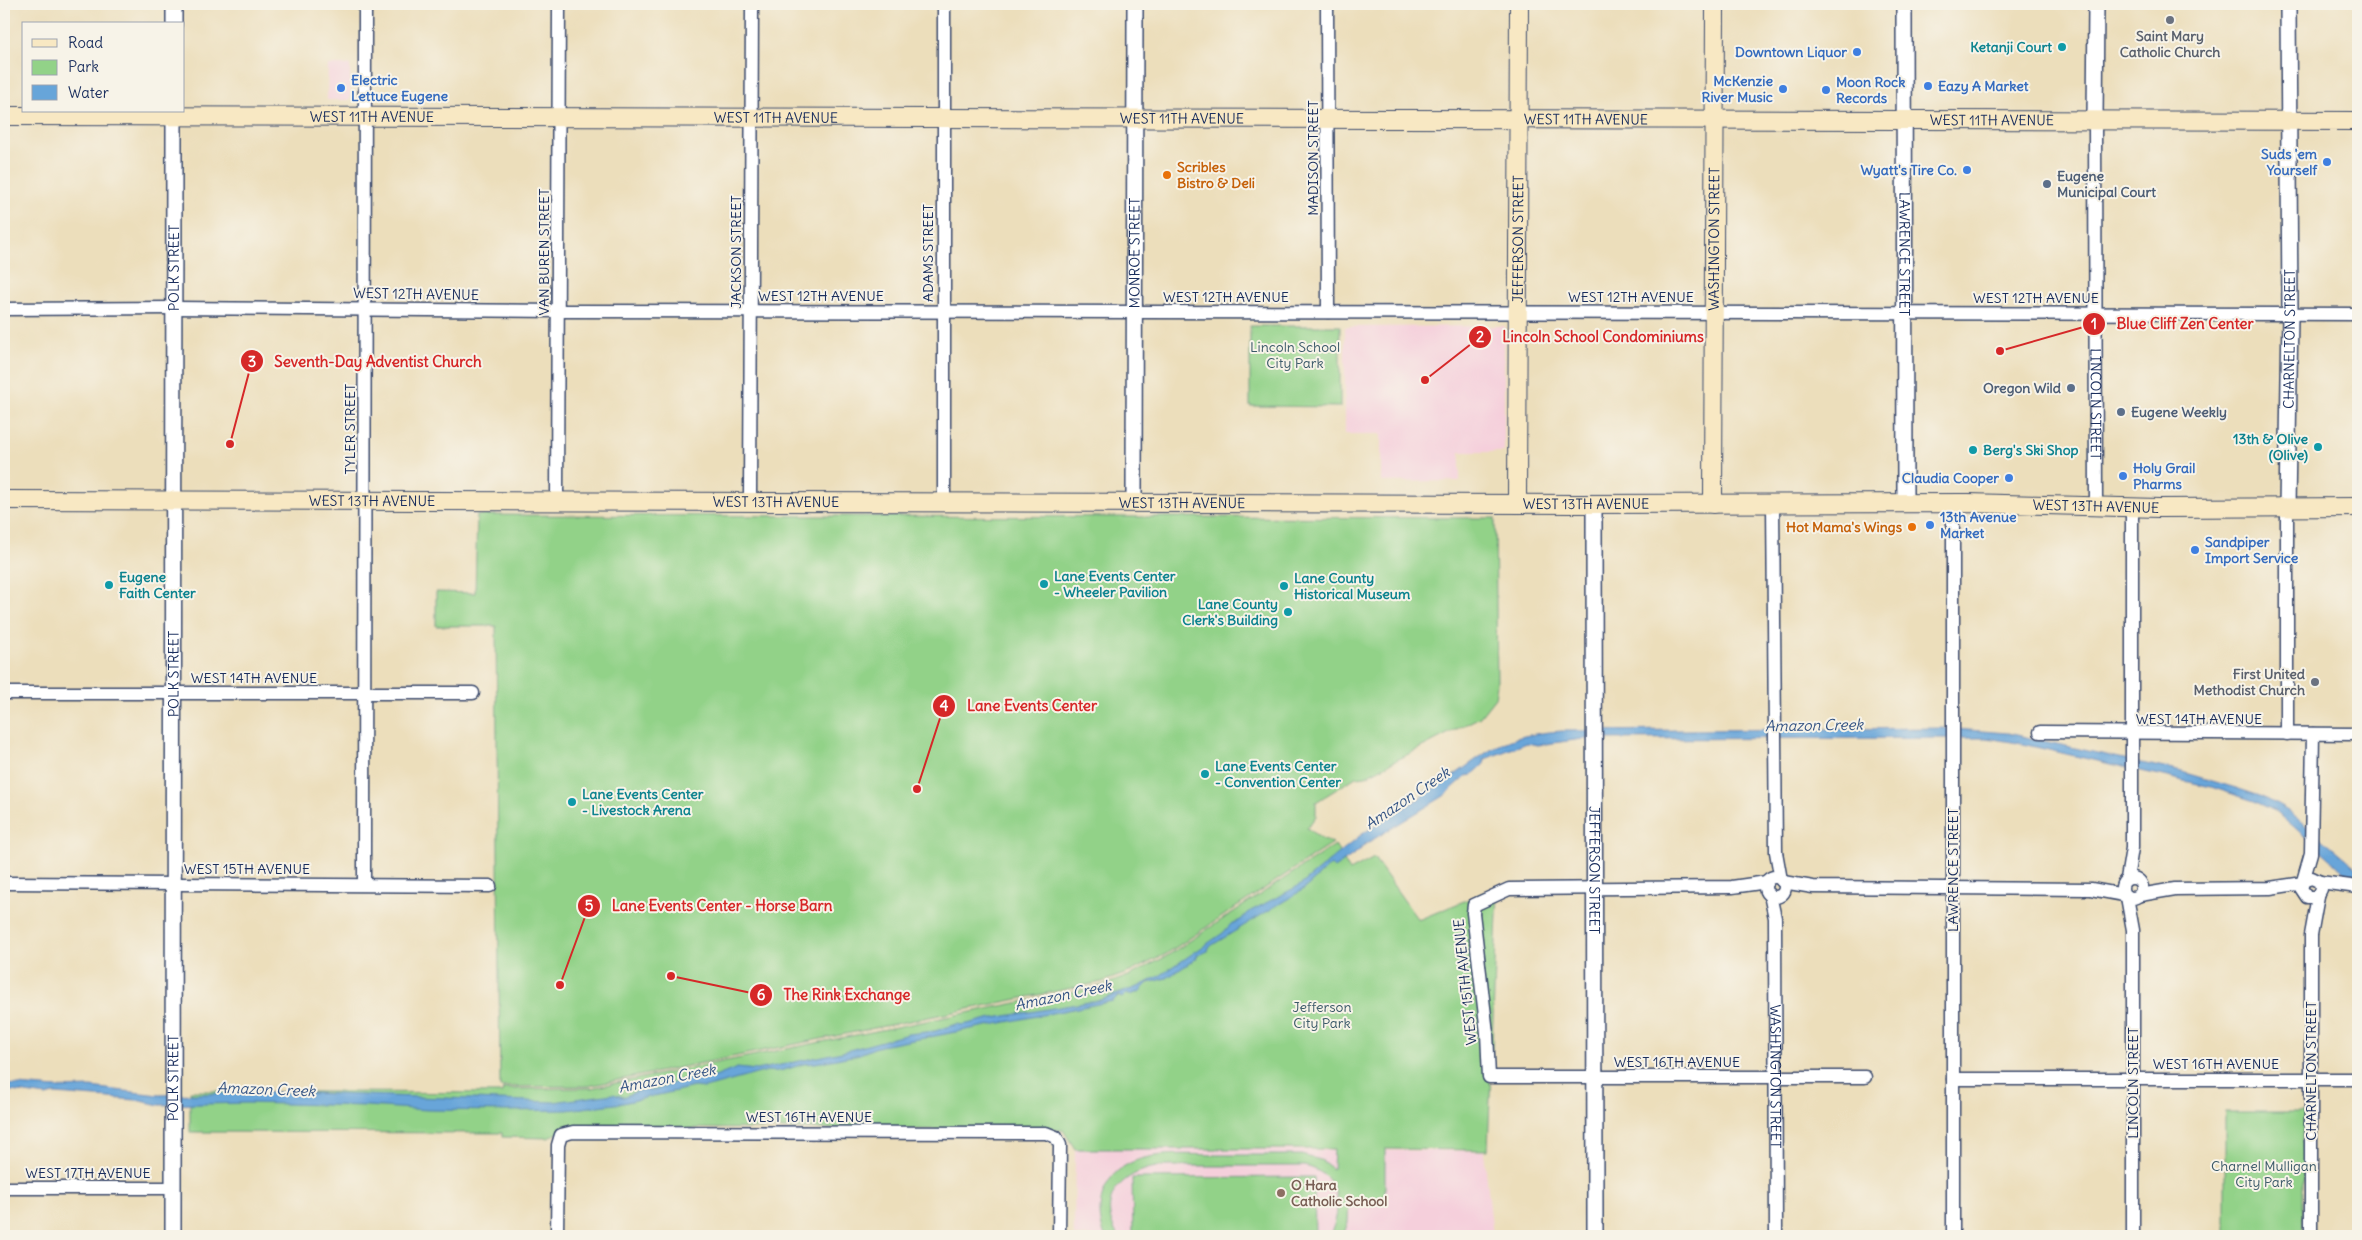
<svg xmlns="http://www.w3.org/2000/svg" width="2362" height="1240" viewBox="0 0 2362 1240" font-family="Delius,sans-serif">
  <rect width="100%" height="100%" fill="#f7f3e8"/>
  <filter id="ink" filterUnits="userSpaceOnUse"><feTurbulence type="fractalNoise" baseFrequency=".02" numOctaves="2"/><feDisplacementMap in="SourceGraphic" scale="10" xChannelSelector="R" yChannelSelector="G"/><feConvolveMatrix kernelMatrix="1 2 1 2 8 2 1 2 1" color-interpolation-filters="sRGB"/></filter>
  <filter id="wash" filterUnits="userSpaceOnUse"><feTurbulence type="fractalNoise" baseFrequency=".0096" numOctaves="4" result="noise"/><feDisplacementMap in="SourceGraphic" scale="20" xChannelSelector="R" yChannelSelector="G"/><feGaussianBlur stdDeviation="1.12" result="paint"/><feColorMatrix in="noise" values="0 0 0 0 0 0 0 0 0 0 0 0 0 0 0 0 0 1.4 0 .05"/><feComposite in="paint" operator="in"/></filter>
  <g filter="url(#wash)">
    <rect width="100%" height="100%" fill="#ecdebb"/>
    <g fill="#f5cfdb">
      <path d="M328 65H350V100H327Z"/>
      <path d="M1504 326V452H1460V481L1381 482V434H1345V327Z"/>
      <path d="M1075 1149 1484 1151 1493 1236H1074Z"/>
    </g>
    <g fill="#92d288" stroke="#568073">
      <path d="M1250 326H1340V407L1250 406Z"/>
      <path d="M477 515 1495 518 1497 684 1495 698 1480 717 1366 776 1356 777 1316 802V816L1307 828 1323 840 1333 843 1166 954 1130 972 1102 982 589 1086 500 1087 496 626H436V592L475 593Z"/>
      <path d="M1335 845 1350 871 1374 858 1418 920 1498 887 1488 1150 1385 1149V1202L1349 1203 1348 1222 1343 1236H1329C1344 1209 1340 1173 1304 1166H1163C1125 1170 1094 1197 1118 1236H1105C1099 1221 1098 1206 1104 1191 1121 1146 1182 1155 1220 1155 1247 1155 1274 1155 1301 1155L1321 1160 1333 1169 1334 1149H1075L1063 1130 568 1128 548 1138 502 1137V1133L190 1132V1091L502 1093 503 1089 591 1088 1101 986 1131 975 1167 956Z"/>
      <rect x="2225" y="1112" width="78" height="124"/>
      <path d="M1314 1177 1315 1236H1133L1132 1178Z"/>
    </g>
    <path fill="#67a5d9" stroke="#416a9c" d="M1942 728 2008 733 2182 772 2236 788 2263 797 2288 811 2358 869V883L2277 812 2254 801 2211 787 2018 743 1987 738 1583 739 1538 745 1527 743 1485 759 1484 764 1472 775 1466 776 1444 796 1364 845 1360 850 1334 868 1331 865 1304 889 1209 947 1208 951 1197 955V958L1167 978 1148 983 1139 992 1130 995 1126 994 1122 998 1118 996 1113 1001C1036 1016 959 1032 881 1046 871 1048 863 1054 852 1056 840 1058 828 1061 815 1063 810 1064 804 1063 800 1065 791 1068 777 1073 767 1071L705 1088 694 1087 623 1103 567 1110 507 1111 428 1110 367 1106 246 1103 160 1105 136 1100 55 1094 46 1096 4 1090V1084L57 1088 90 1087 159 1095 281 1092 554 1102 613 1094 623 1097 643 1089 656 1090 681 1080 707 1075 715 1077 737 1068 757 1070 842 1052 908 1034 935 1031 957 1024 963 1025 988 1019 1101 1000 1140 986 1161 975 1223 933 1231 924 1241 920 1247 913 1302 884 1362 834 1420 798 1425 791 1435 788C1462 772 1486 748 1516 738 1531 734 1546 732 1562 731Z"/>
  </g>
  <g filter="url(#ink)">
    <g fill="none" stroke-linecap="round" stroke-linejoin="round">
      <g stroke="#3a496c" stroke-width="15">
        <g id="minor">
          <path d="M944 4V501"/>
          <path d="M1327 4 1328 312"/>
          <path id="s1" d="M2095 119 2096 505"/>
          <path d="M4 309 174 308 559 311 2358 314"/>
          <path d="M557 501 559 4"/>
          <path d="M750 501 752 4"/>
          <path d="M1953 503V1236"/>
          <path d="M1773 504 1776 852 1781 880"/>
          <path d="M2287 508V734"/>
          <path d="M4 693H473"/>
          <path d="M2040 732 2358 734"/>
          <circle cx="1775" cy="887" r="10"/>
          <circle cx="2132" cy="888" r="10"/>
          <path d="M2127 879 2132 848V506"/>
          <path d="M2305 880 2312 878 2320 882 2321 889 2317 897H2307L2301 888 2311 853 2313 734"/>
          <path d="M1767 882 1732 887 1509 889 1474 905 1473 913 1487 1033 1489 1077H1865"/>
          <path d="M1783 882 1813 887 2091 889 2124 895"/>
          <path d="M2320 882 2358 887"/>
          <path d="M4 883 490 886"/>
          <path d="M364 884 365 4"/>
          <path id="s2" d="M1770 895 1775 918 1776 1236"/>
          <path d="M2140 895 2175 889 2270 888 2303 883"/>
          <path d="M2127 897 2133 930V1236"/>
          <path d="M1953 1079H2358"/>
          <path d="M4 1188H173"/>
          <path d="M557 1236 558 1145 561 1135 573 1132 1046 1133 1056 1137 1060 1145 1059 1236"/>
          <path d="M2311 1236V935L2318 896"/>
        </g>
      </g>
      <g stroke="#3a496c" stroke-width="18">
        <g id="tertiary">
          <path d="M174 4V24"/>
          <path id="s3" d="M1904 4 1905 504"/>
          <path d="M2095 119 2096 4"/>
          <path id="s4" d="M1134 503 1135 4"/>
          <path id="s5" d="M1594 504 1595 1236"/>
          <path id="s6" d="M2287 508 2290 314 2288 4"/>
          <path id="s7" d="M173 1236 174 111"/>
        </g>
      </g>
      <g stroke="#3a496c" stroke-width="20">
        <g id="secondary">
          <path id="s8" d="M4 116 2358 121"/>
          <path id="s9" d="M4 500 1574 504 1968 503 2159 508 2358 507"/>
          <path id="s10" d="M1517 504 1519 4"/>
          <path id="s11" d="M1713 504 1715 4"/>
        </g>
      </g>
      <use href="#minor" stroke="#fff" stroke-width="12"/>
      <use href="#tertiary" stroke="#fff" stroke-width="15"/>
      <use href="#secondary" stroke="#f8e8c3" stroke-width="18"/>
    </g>
  </g>
  <g fill="#6b7280" stroke="#f7f3e8" stroke-width="2">
    <circle cx="2170" cy="20" r="5"/>
    <circle cx="2315" cy="682" r="5"/>
  </g>
  <g fill="#0f9aa8" stroke="#f7f3e8" stroke-width="2">
    <circle cx="2062" cy="47" r="5"/>
    <circle cx="2318" cy="447" r="5"/>
    <circle cx="1973" cy="450" r="5"/>
    <circle cx="1044" cy="584" r="5"/>
    <circle cx="109" cy="585" r="5"/>
    <circle cx="1284" cy="586" r="5"/>
    <circle cx="1288" cy="612" r="5"/>
    <circle cx="1205" cy="774" r="5"/>
    <circle cx="572" cy="802" r="5"/>
  </g>
  <g fill="#3f7fe0" stroke="#f7f3e8" stroke-width="2">
    <circle cx="1857" cy="52" r="5"/>
    <circle cx="1928" cy="86" r="5"/>
    <circle cx="341" cy="88" r="5"/>
    <circle cx="1783" cy="89" r="5"/>
    <circle cx="1826" cy="90" r="5"/>
    <circle cx="2327" cy="162" r="5"/>
    <circle cx="1967" cy="170" r="5"/>
    <circle cx="2123" cy="476" r="5"/>
    <circle cx="2009" cy="478" r="5"/>
    <circle cx="1930" cy="525" r="5"/>
    <circle cx="2195" cy="550" r="5"/>
  </g>
  <g fill="#e8710a" stroke="#f7f3e8" stroke-width="2">
    <circle cx="1167" cy="175" r="5"/>
    <circle cx="1912" cy="527" r="5"/>
  </g>
  <g fill="#5c6f8a" stroke="#f7f3e8" stroke-width="2">
    <circle cx="2047" cy="184" r="5"/>
    <circle cx="2071" cy="388" r="5"/>
    <circle cx="2121" cy="412" r="5"/>
  </g>
  <circle fill="#8d6e63" stroke="#f7f3e8" stroke-width="2" cx="1281" cy="1193" r="5"/>
  <g text-anchor="middle" dominant-baseline="central" stroke-width="4" stroke-linejoin="round" paint-order="stroke">
    <g font-size="14" font-weight="bold" fill="#5b616d" stroke="#f7f3e8">
      <text x="2170" y="36">Saint Mary<tspan x="2170" dy="16">Catholic Church</tspan></text>
      <text x="2305" y="674" text-anchor="end">First United<tspan x="2305" dy="16">Methodist Church</tspan></text>
    </g>
    <g font-size="14" font-weight="bold" fill="#0d838f" stroke="#f7f3e8" text-anchor="start">
      <text x="2052" y="47" text-anchor="end">Ketanji Court</text>
      <text x="2308" y="439" text-anchor="end">13th &amp; Olive<tspan x="2308" dy="16">(Olive)</tspan></text>
      <text x="1983" y="450">Berg's Ski Shop</text>
      <text x="1054" y="576">Lane Events Center<tspan x="1054" dy="16">- Wheeler Pavilion</tspan></text>
      <text x="119" y="577">Eugene<tspan x="119" dy="16">Faith Center</tspan></text>
      <text x="1294" y="578">Lane County<tspan x="1294" dy="16">Historical Museum</tspan></text>
      <text x="1278" y="604" text-anchor="end">Lane County<tspan x="1278" dy="16">Clerk's Building</tspan></text>
      <text x="1215" y="766">Lane Events Center<tspan x="1215" dy="16">- Convention Center</tspan></text>
      <text x="582" y="794">Lane Events Center<tspan x="582" dy="16">- Livestock Arena</tspan></text>
    </g>
    <g font-size="14" font-weight="bold" fill="#366cbe" stroke="#f7f3e8" text-anchor="start">
      <text x="1847" y="52" text-anchor="end">Downtown Liquor</text>
      <text x="351" y="80">Electric<tspan x="351" dy="16">Lettuce Eugene</tspan></text>
      <text x="1773" y="81" text-anchor="end">McKenzie<tspan x="1773" dy="16">River Music</tspan></text>
      <text x="1836" y="82">Moon Rock<tspan x="1836" dy="16">Records</tspan></text>
      <text x="1938" y="86">Eazy A Market</text>
      <text x="2317" y="154" text-anchor="end">Suds 'em<tspan x="2317" dy="16">Yourself</tspan></text>
      <text x="1957" y="170" text-anchor="end">Wyatt's Tire Co.</text>
      <text x="2133" y="468">Holy Grail<tspan x="2133" dy="16">Pharms</tspan></text>
      <text x="1999" y="478" text-anchor="end">Claudia Cooper</text>
      <text x="1940" y="517">13th Avenue<tspan x="1940" dy="16">Market</tspan></text>
      <text x="2205" y="542">Sandpiper<tspan x="2205" dy="16">Import Service</tspan></text>
    </g>
    <g font-size="14" fill="#1b2f5e" stroke="#f7f3e8">
      <text stroke="none"><textPath href="#s8" startOffset="368">WEST 11TH AVENUE</textPath></text>
      <text stroke="none"><textPath href="#s8" startOffset="772">WEST 11TH AVENUE</textPath></text>
      <text stroke="none"><textPath href="#s8" startOffset="1178">WEST 11TH AVENUE</textPath></text>
      <text stroke="none"><textPath href="#s8" startOffset="1582">WEST 11TH AVENUE</textPath></text>
      <text stroke="none"><textPath href="#s8" startOffset="1988">WEST 11TH AVENUE</textPath></text>
      <text transform="translate(1313 158) rotate(-90)">MADISON STREET</text>
      <text stroke="none"><textPath href="#s10" startOffset="265">JEFFERSON STREET</textPath></text>
      <text stroke="none"><textPath href="#s11" startOffset="265">WASHINGTON STREET</textPath></text>
      <text transform="translate(544 252) rotate(-90)">VAN BUREN STREET</text>
      <text transform="translate(736 252) rotate(-90)">JACKSON STREET</text>
      <text transform="translate(928 253) rotate(-90)">ADAMS STREET</text>
      <text stroke="none"><textPath href="#s4" startOffset="250">MONROE STREET</textPath></text>
      <text stroke="none"><textPath href="#s3" startOffset="250">LAWRENCE STREET</textPath></text>
      <text stroke="none"><textPath href="#s7" startOffset="968">POLK STREET</textPath></text>
      <text transform="translate(416 294) rotate(1)">WEST 12TH AVENUE</text>
      <text x="821" y="296">WEST 12TH AVENUE</text>
      <text x="1226" y="297">WEST 12TH AVENUE</text>
      <text x="1631" y="297">WEST 12TH AVENUE</text>
      <text x="2036" y="298">WEST 12TH AVENUE</text>
      <text stroke="none"><textPath href="#s6" startOffset="169">CHARNELTON STREET</textPath></text>
      <text stroke="none"><textPath href="#s1" startOffset="285">LINCOLN STREET</textPath></text>
      <text transform="translate(350 429) rotate(-90)">TYLER STREET</text>
      <text stroke="none"><textPath href="#s9" startOffset="368">WEST 13TH AVENUE</textPath></text>
      <text stroke="none"><textPath href="#s9" startOffset="772">WEST 13TH AVENUE</textPath></text>
      <text stroke="none"><textPath href="#s9" startOffset="1178">WEST 13TH AVENUE</textPath></text>
      <text stroke="none"><textPath href="#s9" startOffset="1582">WEST 13TH AVENUE</textPath></text>
      <text stroke="none"><textPath href="#s9" startOffset="2092">WEST 13TH AVENUE</textPath></text>
      <text stroke="none"><textPath href="#s7" startOffset="562">POLK STREET</textPath></text>
      <text x="254" y="678">WEST 14TH AVENUE</text>
      <text x="2199" y="719">WEST 14TH AVENUE</text>
      <text x="247" y="869">WEST 15TH AVENUE</text>
      <text stroke="none"><textPath href="#s5" startOffset="366">JEFFERSON STREET</textPath></text>
      <text transform="translate(1953 870) rotate(-90)">LAWRENCE STREET</text>
      <text transform="translate(1465 982) rotate(-96)">WEST 15TH AVENUE</text>
      <text x="1677" y="1062">WEST 16TH AVENUE</text>
      <text x="2216" y="1064">WEST 16TH AVENUE</text>
      <text transform="translate(2311 1071) rotate(-90)">CHARNELTON STREET</text>
      <text stroke="none"><textPath href="#s2" startOffset="182">WASHINGTON STREET</textPath></text>
      <text stroke="none"><textPath href="#s7" startOffset="158">POLK STREET</textPath></text>
      <text transform="translate(2133 1083) rotate(-90)">LINCOLN STREET</text>
      <text x="809" y="1117">WEST 16TH AVENUE</text>
      <text x="88" y="1173">WEST 17TH AVENUE</text>
    </g>
    <g font-size="14" font-weight="bold" fill="#c56008" stroke="#f7f3e8" text-anchor="start">
      <text x="1177" y="167">Scribles<tspan x="1177" dy="16">Bistro &amp; Deli</tspan></text>
      <text x="1902" y="527" text-anchor="end">Hot Mama's Wings</text>
    </g>
    <g font-size="14" font-weight="bold" fill="#4e5e75" stroke="#f7f3e8" text-anchor="start">
      <text x="2057" y="176">Eugene<tspan x="2057" dy="16">Municipal Court</tspan></text>
      <text x="2061" y="388" text-anchor="end">Oregon Wild</text>
      <text x="2131" y="412">Eugene Weekly</text>
    </g>
    <g font-size="14" fill="#395868" stroke="#f7f3e8">
      <text x="1295" y="347">Lincoln School<tspan x="1295" dy="16">City Park</tspan></text>
      <text x="1322" y="1007">Jefferson<tspan x="1322" dy="16">City Park</tspan></text>
      <text x="2264" y="1166">Charnel Mulligan<tspan x="2264" dy="16">City Park</tspan></text>
    </g>
    <g font-size="14" font-weight="bold" fill="#785e54" stroke="#f7f3e8" text-anchor="start">
      <text x="1291" y="1185">O Hara<tspan x="1291" dy="16">Catholic School</tspan></text>
    </g>
    <g font-size="15" font-style="italic" fill="#325283" stroke="#f7f3e8">
      <text transform="translate(1814 725) rotate(-1)">Amazon Creek</text>
      <text transform="translate(1407 798) rotate(-34)">Amazon Creek</text>
      <text transform="translate(1063 995) rotate(-12)">Amazon Creek</text>
      <text transform="translate(667 1078) rotate(-11)">Amazon Creek</text>
      <text transform="translate(266 1089) rotate(2)">Amazon Creek</text>
    </g>
  </g>
  <path fill="none" stroke="#d62828" stroke-width="2" d="M2000 351L2094 324M1425 380L1480 337M230 444L252 361M917 789L944 706M560 985L589 906M671 976L761 995"/>
  <g fill="#d62828" stroke="#f7f3e8" stroke-width="2">
    <circle cx="2000" cy="351" r="5"/>
    <circle cx="1425" cy="380" r="5"/>
    <circle cx="230" cy="444" r="5"/>
    <circle cx="917" cy="789" r="5"/>
    <circle cx="560" cy="985" r="5"/>
    <circle cx="671" cy="976" r="5"/>
    <circle cx="2094" cy="324" r="12"/>
    <circle cx="1480" cy="337" r="12"/>
    <circle cx="252" cy="361" r="12"/>
    <circle cx="944" cy="706" r="12"/>
    <circle cx="589" cy="906" r="12"/>
    <circle cx="761" cy="995" r="12"/>
  </g>
  <g font-size="15" text-anchor="middle" font-weight="bold" fill="#fff">
    <text x="2094" y="329">1</text>
    <text x="1480" y="342">2</text>
    <text x="252" y="367">3</text>
    <text x="944" y="711">4</text>
    <text x="589" y="911">5</text>
    <text x="761" y="1000">6</text>
  </g>
  <g font-size="15" text-anchor="middle" font-weight="bold" fill="#d62828" stroke="#f7f3e8" stroke-width="4" stroke-linejoin="round" paint-order="stroke">
    <text x="2185" y="329">Blue Cliff Zen Center</text>
    <text x="1603" y="342">Lincoln School Condominiums</text>
    <text x="378" y="367">Seventh-Day Adventist Church</text>
    <text x="1032" y="711">Lane Events Center</text>
    <text x="722" y="911">Lane Events Center - Horse Barn</text>
    <text x="847" y="1000">The Rink Exchange</text>
  </g>
  <rect width="2362" height="1240" fill="none" stroke="#f7f3e8" stroke-width="20"/>
  <rect x="22" y="22" width="162" height="90" fill="#f7f3e8" stroke="#9fa5b1"/>
  <rect x="32" y="39" width="25" height="8" fill="#f8e8c3" stroke="#9fa5b1"/>
  <text x="68" y="48" font-size="15" fill="#1b2f5e">Road</text>
  <rect x="32" y="60" width="25" height="15" fill="#92d288" stroke="#9fa5b1"/>
  <text x="68" y="72" font-size="15" fill="#1b2f5e">Park</text>
  <rect x="32" y="85" width="25" height="15" fill="#67a5d9" stroke="#9fa5b1"/>
  <text x="68" y="98" font-size="15" fill="#1b2f5e">Water</text>
</svg>
